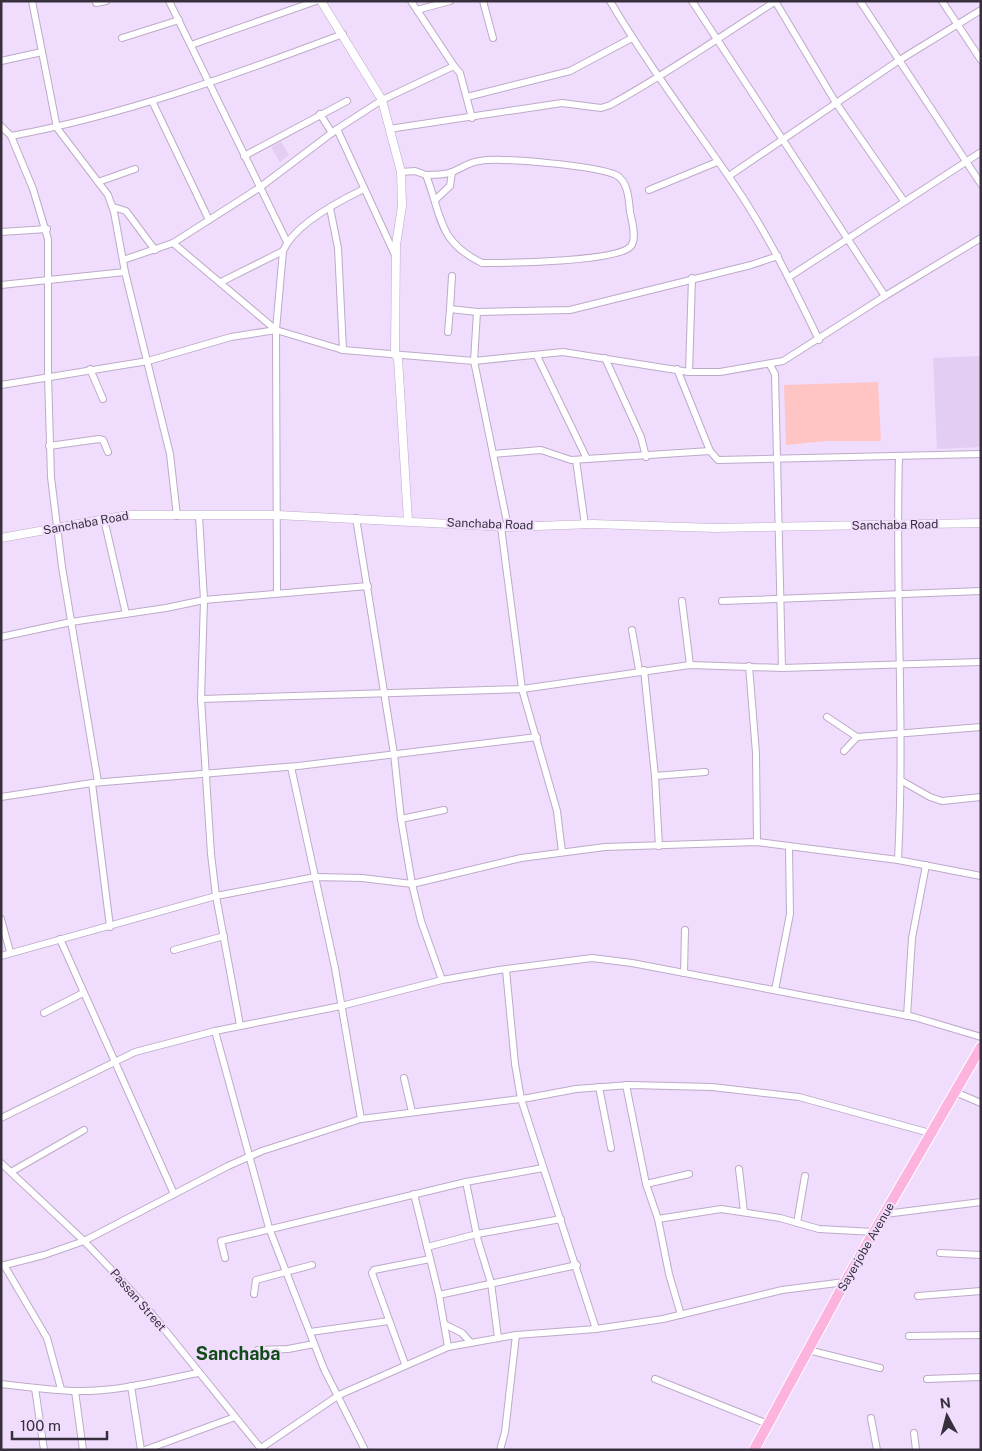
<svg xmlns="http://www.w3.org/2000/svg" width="982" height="1451" viewBox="0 0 982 1451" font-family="'Public Sans',sans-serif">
  <rect width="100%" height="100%" fill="#f0ddfd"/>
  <g fill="#e4cdf2">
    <path d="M281 142 289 155 280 162 271 147Z"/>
    <path d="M981 356V447L937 449 933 358Z"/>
  </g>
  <path fill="#ffc5c5" d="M878 382 881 441H827L786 445 784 385Z"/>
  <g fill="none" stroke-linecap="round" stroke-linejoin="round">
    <g stroke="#bdaac9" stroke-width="8">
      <g id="minor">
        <path d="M32 1 57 128 108 195 114 212 125 272 170 454 177 516"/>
        <path d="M169 1 287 242"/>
        <path d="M411 1 454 66"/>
        <path d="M483 1 493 38"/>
        <path d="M610 1C646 62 689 119 729 177 765 228 792 284 819 340"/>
        <path d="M692 1 885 296"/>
        <path d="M775 1 836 103 904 201"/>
        <path d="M860 1 981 184"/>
        <path d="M942 1 981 60"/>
        <path d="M96 3 106 1"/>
        <path d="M417 10 450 1"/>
        <path d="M122 38 179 20"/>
        <path d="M191 45 316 1"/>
        <path d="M1 61 42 52"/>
        <path d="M467 97 570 71 632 38"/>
        <path d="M152 101 209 220"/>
        <path d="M320 114 332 133"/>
        <path d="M1 126 11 136 33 189 48 239V375L51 477 62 567 98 782"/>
        <path d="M337 129 395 255"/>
        <path d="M389 129 562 103 601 108 610 105C667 74 721 36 776 1"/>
        <path d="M11 136C125 115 234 75 343 34"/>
        <path d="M244 156 347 101"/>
        <path d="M401 172 415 171 426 175C442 216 437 241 482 263 505 263 619 262 631 246 637 238 632 221 630 212 629 200 628 181 616 175 597 166 502 157 480 161 469 162 462 168 452 172 445 175 435 175 426 175"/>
        <path d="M729 176 898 61 981 10"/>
        <path d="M98 182 135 169"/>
        <path d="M649 190 717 162"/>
        <path d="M435 200 450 186 452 172"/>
        <path d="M113 207 126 211 155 250"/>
        <path d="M330 208 338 248 343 350"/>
        <path d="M1 232 47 229"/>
        <path d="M173 243 276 330 343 350 474 361 563 352 689 372H720L783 361 885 296 981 238"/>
        <path d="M123 260 173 243 259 188 337 129 382 100 454 66 460 73 472 118"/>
        <path d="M452 276 450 309 477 312"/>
        <path d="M789 277 981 152"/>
        <path d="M221 282 283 251C294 225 339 201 364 189"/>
        <path d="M1 285 125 272"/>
        <path d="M448 332 450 309"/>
        <path d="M537 356 587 459"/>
        <path d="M605 358 641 437 646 457"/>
        <path d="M770 365 775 374 782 668"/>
        <path d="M90 369 103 399"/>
        <path d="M677 369 710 451 718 460 981 454"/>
        <path d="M689 372 692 278"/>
        <path d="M1 385 148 361 231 337 276 330"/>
        <path d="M49 446 99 439 103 440 108 452"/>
        <path d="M493 454 541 450 571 460 710 451"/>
        <path d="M576 460 585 525"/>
        <path d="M199 516 204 600 201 699 211 854 216 896 240 1025"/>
        <path d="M356 518 394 754 401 819 412 884 421 921 442 980"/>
        <path d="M104 519 126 614"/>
        <path d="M501 527 522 689 557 811 562 852"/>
        <path d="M508 527 474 361 477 312 570 310 751 265 778 256"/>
        <path d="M277 593 276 330 283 251"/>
        <path d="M682 601 690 665"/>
        <path d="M722 601 981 591"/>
        <path d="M632 630 639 670"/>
        <path d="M1 637 71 622 166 608 204 600 368 586"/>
        <path d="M749 666 756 753 757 842"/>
        <path d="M644 670 655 776"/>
        <path d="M201 699 522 689 690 665 782 668 981 662"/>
        <path d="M827 717 857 737"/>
        <path d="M844 751 857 737 981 727"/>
        <path d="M291 767 335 968 361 1119"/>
        <path d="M902 781 930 797 942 801 981 797"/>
        <path d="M92 783 110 927"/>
        <path d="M1 797 92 783 298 766 537 737"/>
        <path d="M401 819 444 810"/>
        <path d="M659 846 655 776 705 772"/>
        <path d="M898 860C905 726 895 591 899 457"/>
        <path d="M1 919 10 952"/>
        <path d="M60 939 174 1194"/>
        <path d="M174 950 224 936"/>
        <path d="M1 956 216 896 315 877 362 878 412 884 521 858 605 847 757 842 898 860 981 876"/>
        <path d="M506 970 515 1064 521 1099 596 1329"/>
        <path d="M684 973 685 930"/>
        <path d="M775 990 790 914 789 847"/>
        <path d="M44 1013 83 993"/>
        <path d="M907 1016 912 938 926 865"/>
        <path d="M215 1031 269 1228 324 1369 365 1450"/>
        <path d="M404 1078 412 1112"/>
        <path d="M626 1085 646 1184 658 1219 669 1274 681 1315"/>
        <path d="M599 1087 611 1148"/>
        <path d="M955 1092 981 1103"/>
        <path d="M1 1118 135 1052 215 1031 341 1006 442 980 499 970 592 958 632 963 914 1017 981 1037"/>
        <path d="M1 1163 84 1241 126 1285 152 1314 262 1450"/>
        <path d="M739 1169 744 1212"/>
        <path d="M11 1172 84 1130"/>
        <path d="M466 1182 478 1241 491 1283 498 1338"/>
        <path d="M646 1184 689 1174"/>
        <path d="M414 1194 439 1295 448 1347"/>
        <path d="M885 1214 981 1202"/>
        <path d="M658 1219 721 1209 780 1218 819 1229 874 1232"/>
        <path d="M797 1223 805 1176"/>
        <path d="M427 1247 477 1234 561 1219"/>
        <path d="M940 1253 981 1255"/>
        <path d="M225 1258 221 1241 466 1182 543 1168"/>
        <path d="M4 1265 47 1338 61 1389"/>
        <path d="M1 1266 44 1255 84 1241 228 1166 262 1151 361 1119 528 1098 576 1089 630 1085 712 1087 799 1097 930 1133"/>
        <path d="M254 1294 256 1280 312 1265"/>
        <path d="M439 1295 577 1265"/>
        <path d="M918 1296 981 1291"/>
        <path d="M444 1324 462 1333 471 1343"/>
        <path d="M310 1332 389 1321"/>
        <path d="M909 1336 981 1335"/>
        <path d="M258 1350 288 1349 314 1344"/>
        <path d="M808 1350 880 1368"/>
        <path d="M405 1364 372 1273 374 1270 430 1259"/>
        <path d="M655 1379 768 1424"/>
        <path d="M927 1379 981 1377"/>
        <path d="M1 1384C26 1387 50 1390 75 1391 116 1392 158 1381 198 1373"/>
        <path d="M131 1386 141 1450"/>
        <path d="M35 1388 44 1450"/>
        <path d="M75 1391 83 1450"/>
        <path d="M871 1418 877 1450"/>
        <path d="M914 1433 916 1450"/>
        <path d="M261 1448 339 1395 448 1347 516 1335 596 1329 663 1319 782 1290 845 1282"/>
        <path d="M145 1450 235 1417"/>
        <path d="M500 1450 505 1432 516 1335"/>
      </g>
    </g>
    <g stroke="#bdaac9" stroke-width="9">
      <g id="tertiary">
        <path d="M321 1 382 100 401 172 402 206 396 245 395 354 398 358 408 521"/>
        <path d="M1 538 128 515H277L508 527 593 524 715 528 981 523"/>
      </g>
    </g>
    <g stroke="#fff" stroke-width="12">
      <path id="primary" d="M754 1450 845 1282 981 1047"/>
    </g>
    <use href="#minor" stroke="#fff" stroke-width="6"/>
    <use href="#tertiary" stroke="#fff" stroke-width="8"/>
    <use href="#primary" stroke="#fcb4df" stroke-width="10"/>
  </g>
  <g text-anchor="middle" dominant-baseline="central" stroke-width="4" stroke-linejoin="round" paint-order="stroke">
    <g font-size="12" fill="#37303c" stroke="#f0ddfd">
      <text transform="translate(86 523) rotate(-10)">Sanchaba Road</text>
      <text transform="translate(490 524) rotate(2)">Sanchaba Road</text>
      <text transform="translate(895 525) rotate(-1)">Sanchaba Road</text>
      <text transform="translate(866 1247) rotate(-60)">Sayerjobe Avenue</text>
      <text transform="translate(138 1300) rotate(49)">Passan Street</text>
    </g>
    <g font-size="18" font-weight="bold" fill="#104b18" stroke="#f0ddfd">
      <text x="238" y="1353">Sanchaba</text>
    </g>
  </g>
  <rect width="982" height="1451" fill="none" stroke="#37303c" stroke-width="5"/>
  <g transform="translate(947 1416) rotate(353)" stroke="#f0ddfd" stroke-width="4" paint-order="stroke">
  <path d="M0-4L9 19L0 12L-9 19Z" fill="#37303c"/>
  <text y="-8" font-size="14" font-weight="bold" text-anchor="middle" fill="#37303c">N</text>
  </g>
  <path d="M12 1431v8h95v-8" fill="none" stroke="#37303c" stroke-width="2.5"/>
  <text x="20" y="1431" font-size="15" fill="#37303c" stroke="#f0ddfd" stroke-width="4" paint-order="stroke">100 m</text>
</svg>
